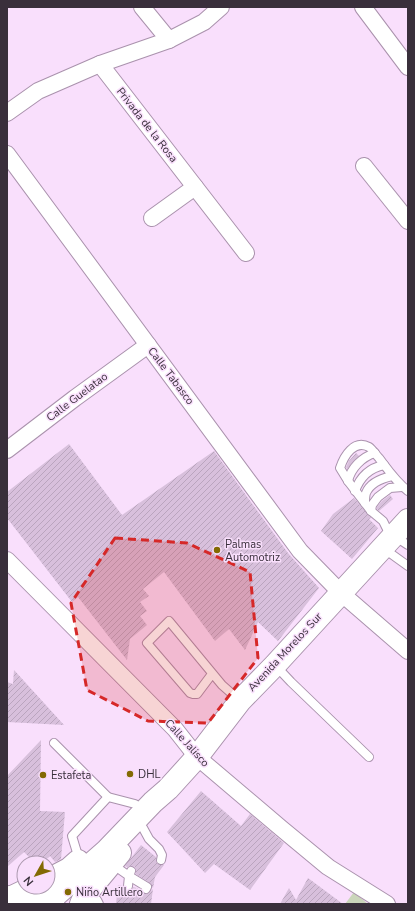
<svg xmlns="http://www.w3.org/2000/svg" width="415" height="911" viewBox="0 0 415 911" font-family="'Nunito Sans',sans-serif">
  <defs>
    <pattern id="building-hatch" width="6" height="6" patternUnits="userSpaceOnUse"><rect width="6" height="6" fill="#d8c0dc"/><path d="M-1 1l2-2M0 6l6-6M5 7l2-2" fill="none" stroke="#baa5be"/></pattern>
  </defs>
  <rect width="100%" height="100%" fill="#f9dffc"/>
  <path fill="#cbd6bb" d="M354 892 368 904H345Z"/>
  <g fill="url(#building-hatch)">
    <path d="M69 444 122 515 214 451 288 553 319 588 278 641 258 622 245 650 229 629 215 641 164 572 143 589 149 596 140 602 147 611 140 616 147 625 130 639 127 660 78 597 72 602 7 518V492Z"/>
    <path d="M356 453 359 456 347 469 346 467 349 461Z"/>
    <path d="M390 495 393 499 379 511 377 509V507L382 501Z"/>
    <path d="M354 498 371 518 369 519 378 528 352 559 321 531 333 514Z"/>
    <path d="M14 670 64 725 7 722V682L13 684Z"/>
    <path d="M41 740 40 811 65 812 61 859 55 862 50 856 42 863H35L24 852 7 867V776Z"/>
    <path d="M201 791 241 826 250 814 284 843 250 890 214 864 205 873 167 832Z"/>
    <path d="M141 845 156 857V861L158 864 164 865 155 877 153 888 150 883 136 874 135 867 133 866 127 867 125 866Z"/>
    <path d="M308 878 343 904H280L289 888 296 900Z"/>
    <path d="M118 885 123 886 124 890 127 891H131L133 887 137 888 143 894H146L149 893 153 889 151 904H116Z"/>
  </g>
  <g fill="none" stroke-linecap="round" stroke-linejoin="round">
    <g stroke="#aa92ad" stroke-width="10">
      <g id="lane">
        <path d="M348 481C351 468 362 457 375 453"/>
        <path d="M355 491C360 477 369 468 384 465"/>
        <path d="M408 491C396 482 388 470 379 458 376 455 372 449 369 447 354 439 344 456 340 468L348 481 371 511 383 521 387 529 394 536 408 545"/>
        <path d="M365 503C365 500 365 496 366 493 370 483 383 478 392 476"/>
        <path d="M371 511 372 505 378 497 390 488 402 487"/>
        <path d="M383 548 408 566"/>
        <path d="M275 665 291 682 369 757"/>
        <path d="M212 674 197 694H193L190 693 147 643 169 621 222 685 239 700"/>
        <path d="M54 743 108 797"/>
        <path d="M143 828 149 839 159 849 162 855 161 860"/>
        <path d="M79 859 72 836 108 797 135 804"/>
        <path d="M112 864 129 876 128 886"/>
        <path d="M131 871 129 876 147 887 146 889"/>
        <path d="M87 896 97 900 99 904"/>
      </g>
    </g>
    <g stroke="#aa92ad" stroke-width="18">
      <g id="street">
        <path d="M142 7 169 40"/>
        <path d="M363 7 408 67"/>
        <path d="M100 64 246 253"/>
        <path d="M7 113 38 91 100 64 169 40 204 22 221 7"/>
        <path d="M7 154 300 551 341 593 408 651"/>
        <path d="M364 166 408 221"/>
        <path d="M152 218 195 187"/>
        <path d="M7 450 75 398 148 345"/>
        <path d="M7 560 175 729 197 757 282 829 328 867 387 904"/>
      </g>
    </g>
    <g stroke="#aa92ad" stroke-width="24">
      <path id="secondary" d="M7 897 49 904"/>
    </g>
    <g stroke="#aa92ad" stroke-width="24">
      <g id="primary">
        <path d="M48 880 69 869 78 861"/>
        <path d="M12 897 33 887"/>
        <path d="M49 904 57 894 106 851 153 802 168 789 197 757 240 701 275 665 408 520"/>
        <path d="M81 904 85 895 120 853"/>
      </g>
    </g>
    <use href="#lane" stroke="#fff" stroke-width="8"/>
    <use href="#street" stroke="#fff" stroke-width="16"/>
    <use href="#secondary" stroke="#fff" stroke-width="22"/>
    <use href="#primary" stroke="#fff" stroke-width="22"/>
  </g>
  <path fill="#d62828" fill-opacity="0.2" stroke="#d62828" stroke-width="3" stroke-dasharray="8 5" stroke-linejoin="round" d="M115 538 187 543 250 572 258 658 208 723 148 721 87 690 71 603Z"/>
  <g fill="#836a03" stroke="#f9dffc" stroke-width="1.5">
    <circle cx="217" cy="550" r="4"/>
    <circle cx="130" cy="774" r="4"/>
    <circle cx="43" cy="775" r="4"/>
    <circle cx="68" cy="892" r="4"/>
  </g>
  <g text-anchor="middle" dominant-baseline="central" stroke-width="3" stroke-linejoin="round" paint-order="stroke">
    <g font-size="11" fill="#392f3b" stroke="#f9dffc">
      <text transform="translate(147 125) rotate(52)">Privada de la Rosa</text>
      <text transform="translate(171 376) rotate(53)">Calle Tabasco</text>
      <text transform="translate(77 397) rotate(-37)">Calle Guelatao</text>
      <text transform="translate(285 652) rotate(-47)">Avenida Morelos Sur</text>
      <text transform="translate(187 743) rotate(48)">Calle Jalisco</text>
    </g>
    <g font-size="11" fill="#392f3b" stroke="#f9dffc" text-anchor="start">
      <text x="225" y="544">Palmas<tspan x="225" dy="13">Automotriz</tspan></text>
      <text x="138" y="774">DHL</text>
      <text x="51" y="775">Estafeta</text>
      <text x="76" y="892">Niño Artillero</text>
    </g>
  </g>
  <rect width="415" height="911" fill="none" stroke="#392f3b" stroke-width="16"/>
  <g transform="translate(36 875) rotate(231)"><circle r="19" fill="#f9dffc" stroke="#ac99af"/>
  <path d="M0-3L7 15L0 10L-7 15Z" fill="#836a03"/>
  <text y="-6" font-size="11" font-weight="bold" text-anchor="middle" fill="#392f3b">N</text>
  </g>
</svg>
